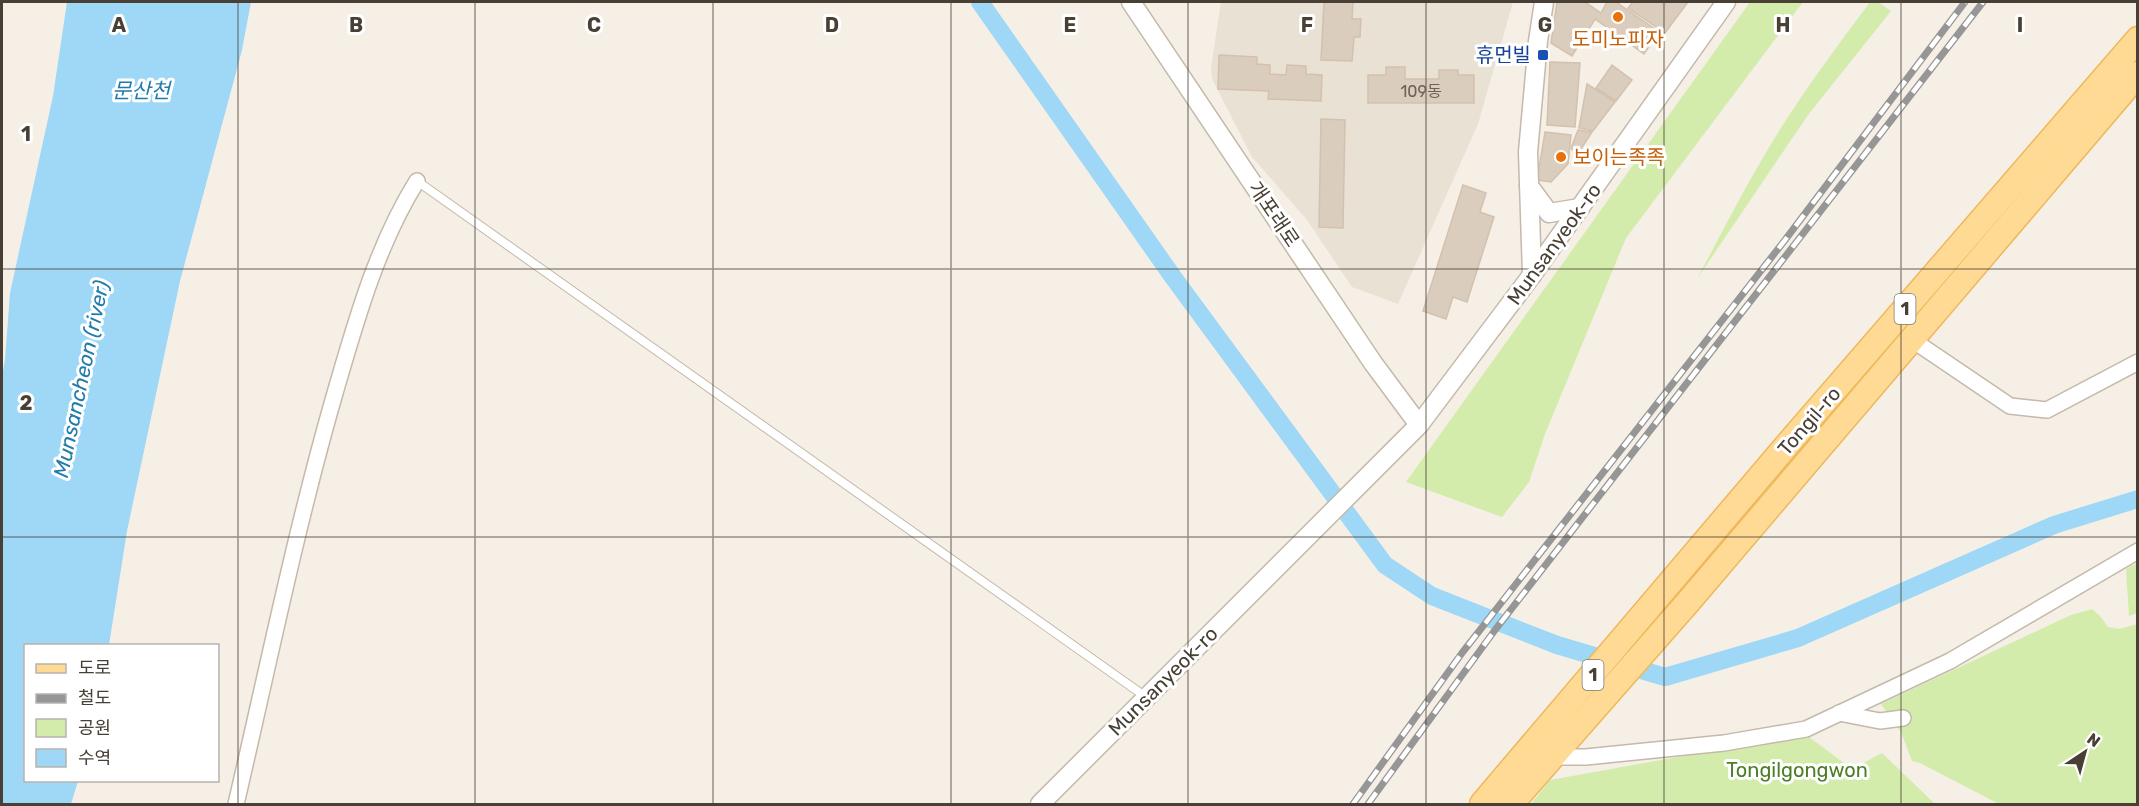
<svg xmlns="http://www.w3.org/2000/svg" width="2139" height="806" viewBox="0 0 2139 806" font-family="Rubik,'Noto Sans KR',sans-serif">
  <rect width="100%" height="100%" fill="#f5efe6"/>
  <path fill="#e9e1d4" d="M1221 2H1513L1478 124 1398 304 1352 287 1307 220 1252 157 1212 79 1211 68Z"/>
  <g fill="#d3ecac">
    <path d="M1750 2H1803L1626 238 1545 434 1529 482 1502 517 1406 482Z"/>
    <path d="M1870 2H1878L1891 11 1808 115 1697 279C1718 240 1738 200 1761 161 1793 105 1832 53 1870 2Z"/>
    <path d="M2137 563V613L2129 616 2126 569Z"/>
    <path d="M2092 609 2101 617 2108 627 2119 629 2137 624V804H1999L1920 763 1912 761 1901 732 1881 704 2071 615Z"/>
    <path d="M1805 734 1852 769 1882 753 1935 804H1531L1550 780Z"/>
  </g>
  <path fill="#9ed8f6" d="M67 2H251L242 50 180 281 127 531 109 645 26 646V780L78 781 71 804H2V376L5 360 10 293 53 96Z"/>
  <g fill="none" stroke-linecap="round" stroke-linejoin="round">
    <path stroke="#9ed8f6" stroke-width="18" d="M980 2 1173 277 1385 565 1432 596 1557 645 1665 677 1798 638 2054 525 2138 499"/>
  </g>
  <g fill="#dacdbe" stroke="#d3c1ad" stroke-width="1.5">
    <path d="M1324 2H1353L1352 19H1361L1360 37H1354L1352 61 1321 60Z"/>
    <path d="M1557 2H1585L1601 13 1607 2H1616L1659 32 1644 54 1595 19 1572 56 1551 43Z"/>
    <path d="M1633 2H1688L1665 33 1628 8Z"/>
    <path d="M1219 55 1257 57V64L1270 65V74L1286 75 1287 65 1306 66V74L1322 75 1321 101 1268 99 1269 91 1218 89Z"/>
    <path d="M1550 62 1580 63 1575 127 1547 125Z"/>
    <path d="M1612 65 1632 80 1616 101 1596 88Z"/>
    <path d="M1386 67H1405V79H1439V70H1458V75H1474V103H1368V75H1386Z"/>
    <path d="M1587 84 1615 102 1593 131 1579 128Z"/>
    <path d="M1321 119 1345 120 1343 228 1319 227Z"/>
    <path d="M1578 130 1592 132 1577 155 1571 148Z"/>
    <path d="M1545 132 1571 135 1568 164 1551 182 1537 180Z"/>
    <path d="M1463 185 1486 193 1480 212 1494 217 1467 302 1453 297 1446 319 1423 311Z"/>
  </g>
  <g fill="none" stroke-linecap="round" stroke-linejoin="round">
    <g stroke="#c4b9ab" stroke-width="10">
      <path id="service" d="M417 181 1146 697"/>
    </g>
    <g stroke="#c4b9ab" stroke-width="18">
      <g id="minor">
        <path d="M1911 339 2010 406 2047 410 2138 362"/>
        <path d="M1839 713 1880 721 1903 718"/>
        <path d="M1550 757H1586L1724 743 1806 729 1950 661 2138 551"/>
        <path d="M236 804C268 667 296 528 335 393 356 321 377 245 417 181"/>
      </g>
    </g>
    <g stroke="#c4b9ab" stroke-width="21">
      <g id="tertiary">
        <path d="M1131 2 1373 363 1419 425"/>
        <path d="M1529 186 1549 213 1580 208"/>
        <path d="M1532 275 1528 152 1538 41 1544 2"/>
        <path d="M1040 804 1419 425 1532 275 1726 2"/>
      </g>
    </g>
    <g stroke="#eeb85b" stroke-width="27">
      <g id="primary">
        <path d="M1482 804 1781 452 2138 39"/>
        <path d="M1511 804 1689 601 2138 74"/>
      </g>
    </g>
    <use href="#service" stroke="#fff" stroke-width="8"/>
    <use href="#minor" stroke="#fff" stroke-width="15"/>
    <use href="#tertiary" stroke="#fff" stroke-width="18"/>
    <use href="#primary" stroke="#ffda95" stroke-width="24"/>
    <g stroke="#969696" stroke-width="7">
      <g id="rail">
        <path d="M1353 804 1462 653 1785 240 1965 2"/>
        <path d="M1368 804 1495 630 1983 2"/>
      </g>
    </g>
    <use href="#rail" stroke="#fff" stroke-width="4.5" stroke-dasharray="14" stroke-linecap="butt"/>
  </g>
  <path fill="none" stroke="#483f35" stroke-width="1.5" stroke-opacity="0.55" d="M238 2V804M475 2V804M713 2V804M951 2V804M1188 2V804M1426 2V804M1664 2V804M1901 2V804M2 269H2138M2 537H2138"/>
  <g fill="#e8710a" stroke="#fff" stroke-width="2">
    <circle cx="1618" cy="17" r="6"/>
    <circle cx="1561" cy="157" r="6"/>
  </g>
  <rect fill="#1a4fb4" stroke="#fff" stroke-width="2" x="1537" y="49" width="12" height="12" rx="3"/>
  <g text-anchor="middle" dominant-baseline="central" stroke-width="6" stroke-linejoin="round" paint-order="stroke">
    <g font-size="16" fill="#6c6257">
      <text x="1421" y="91">109동</text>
    </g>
    <g fill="#fff" stroke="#7f7972" stroke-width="1.5">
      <rect x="1894.5" y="294" width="21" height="30" rx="4.5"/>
      <rect x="1582.5" y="660" width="21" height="30" rx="4.5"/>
    </g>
    <g font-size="18" font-weight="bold" fill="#483f35">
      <text x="1905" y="309">1</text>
      <text x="1593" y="675">1</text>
    </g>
    <g font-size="20" fill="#c56008" stroke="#fff">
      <text x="1618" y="39">도미노피자</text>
      <text x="1573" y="157" text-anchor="start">보이는족족</text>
    </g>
    <g font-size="20" fill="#164399" stroke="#fff" text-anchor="end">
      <text x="1531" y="55">휴먼빌</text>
    </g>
    <g font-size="20" fill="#483f35" stroke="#fff">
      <text transform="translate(1274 214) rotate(56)">개포래로</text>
      <text transform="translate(1554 244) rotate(-54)">Munsanyeok-ro</text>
      <text transform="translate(1809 421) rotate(-49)">Tongil-ro</text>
      <text transform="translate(1163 681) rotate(-45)">Munsanyeok-ro</text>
    </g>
    <g font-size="20" fill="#4c7f23" stroke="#fff">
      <text x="1797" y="770">Tongilgongwon</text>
    </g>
    <g font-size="21" font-style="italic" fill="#237bac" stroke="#fff">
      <text x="141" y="90">문산천</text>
      <text transform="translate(81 379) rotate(-78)">Munsancheon (river)</text>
    </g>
  </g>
  <g font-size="20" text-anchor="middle" font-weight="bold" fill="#483f35" stroke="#fff" stroke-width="6" stroke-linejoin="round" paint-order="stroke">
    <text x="119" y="32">A</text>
    <text x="356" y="32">B</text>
    <text x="594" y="32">C</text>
    <text x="832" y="32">D</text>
    <text x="1070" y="32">E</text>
    <text x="1307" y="32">F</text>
    <text x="1545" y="32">G</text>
    <text x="1783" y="32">H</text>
    <text x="2020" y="32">I</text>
    <text x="26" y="141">1</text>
    <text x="26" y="410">2</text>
  </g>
  <rect width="2139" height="806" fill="none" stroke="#483f35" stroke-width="6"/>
  <rect x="24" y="644" width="195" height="138" fill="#ffffff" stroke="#b6b2ae" stroke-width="1.5"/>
  <rect x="36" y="664" width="30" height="9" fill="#ffda95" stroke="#b6b2ae" stroke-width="1.5"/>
  <text x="78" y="674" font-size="18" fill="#483f35">도로</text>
  <rect x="36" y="694" width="30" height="9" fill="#969696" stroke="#b6b2ae" stroke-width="1.5"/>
  <text x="78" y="704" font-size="18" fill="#483f35">철도</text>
  <rect x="36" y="719" width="30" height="18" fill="#d3ecac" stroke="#b6b2ae" stroke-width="1.5"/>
  <text x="78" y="734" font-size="18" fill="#483f35">공원</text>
  <rect x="36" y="749" width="30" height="18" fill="#9ed8f6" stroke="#b6b2ae" stroke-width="1.5"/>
  <text x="78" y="764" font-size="18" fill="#483f35">수역</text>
  <g transform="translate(2085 752) rotate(36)" stroke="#ffffff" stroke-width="4.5" paint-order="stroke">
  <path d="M0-4.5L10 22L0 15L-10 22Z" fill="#483f35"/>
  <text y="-9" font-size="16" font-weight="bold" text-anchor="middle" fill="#483f35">N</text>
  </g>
</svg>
